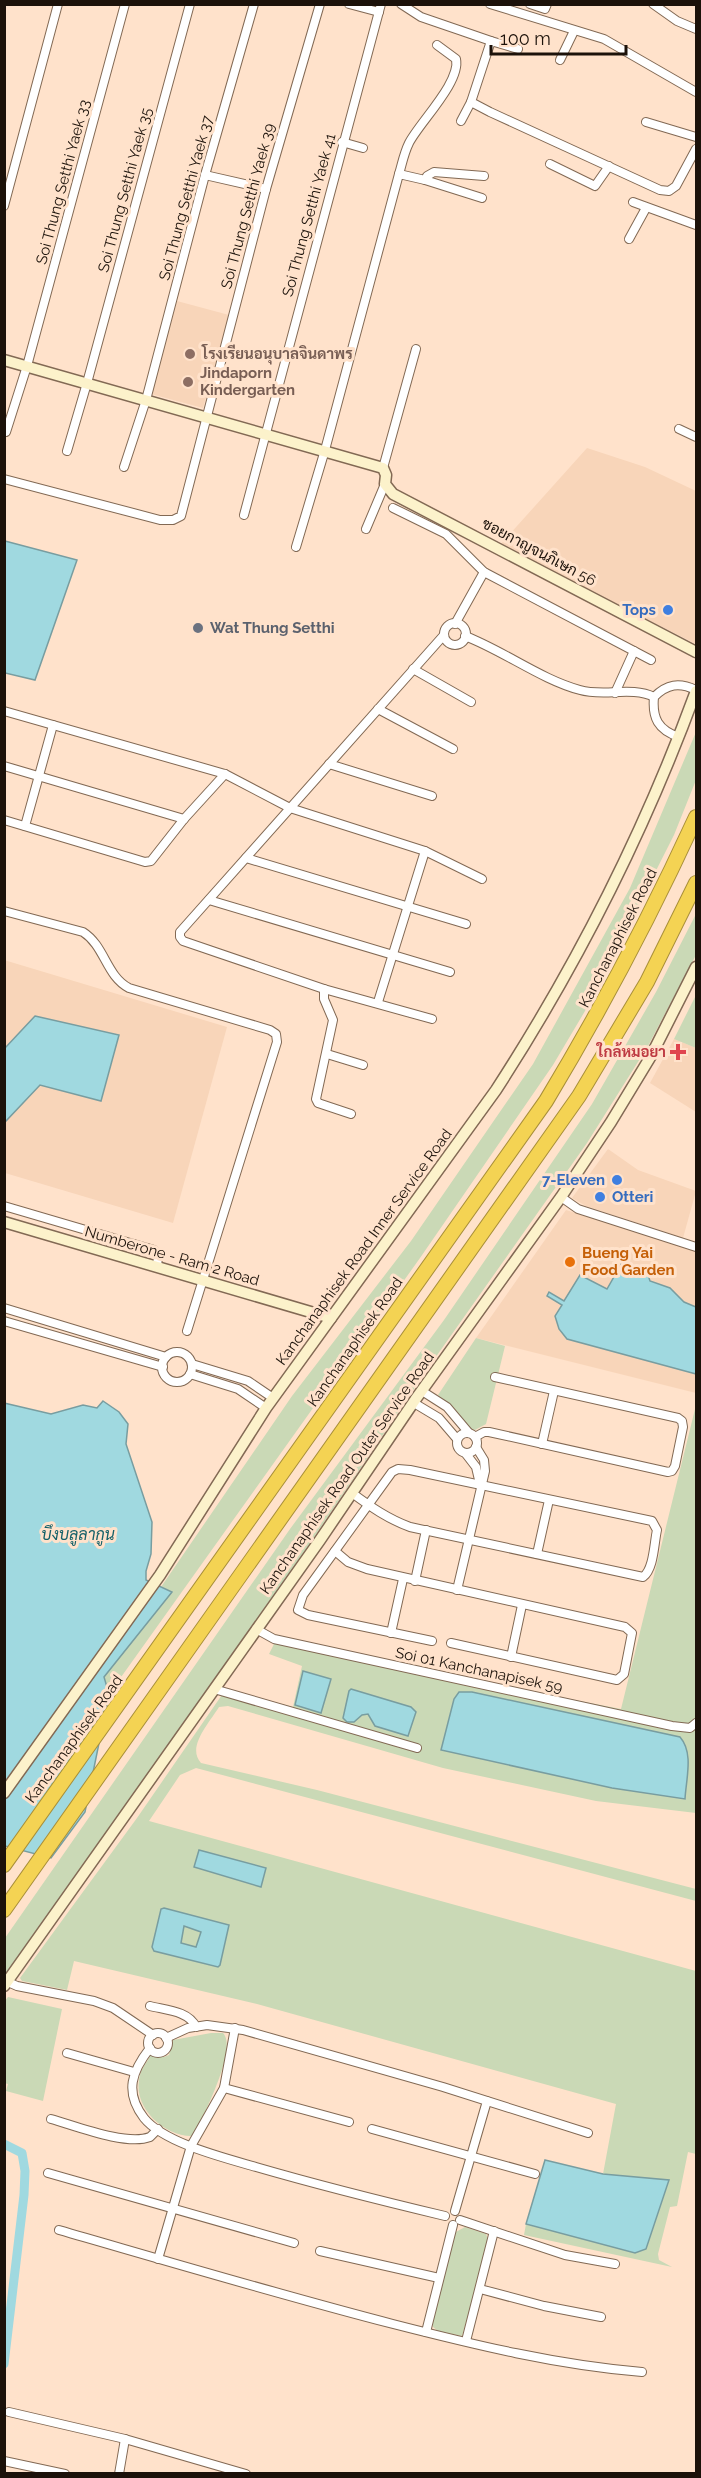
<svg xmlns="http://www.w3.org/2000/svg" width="701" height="2478" viewBox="0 0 701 2478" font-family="Raleway,Sarabun,sans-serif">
  <rect width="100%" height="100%" fill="#ffe2cb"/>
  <g fill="#f8d5b9">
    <path d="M177 301 229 315 203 408 151 394Z"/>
    <path d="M587 448 645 467 696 491V644L500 545Z"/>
    <path d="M4 960 227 1027 173 1223 5 1173Z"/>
    <path d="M674 1039 696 1048V1112L650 1083Z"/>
    <path d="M608 1149 638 1170 696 1191 683 1238 586 1206 572 1198Z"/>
    <path d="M566 1210 696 1251V1393L476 1338Z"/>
  </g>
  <g fill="#cad9b6" fill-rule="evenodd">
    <path d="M696 732V780L674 835 585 1011 553 1065 420 1258 109 1694 104 1677 171 1592 161 1587 292 1396 411 1241 533 1064 630 888Z"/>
    <path d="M696 914V955L648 1046 587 1143 428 1368 279 1589 5 1976V1938L290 1529 444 1320 592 1104 656 992Z"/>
    <path d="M696 995V1048L674 1039Z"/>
    <path d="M476 1338 505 1346 486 1424 475 1430 470 1428 454 1408 438 1395Z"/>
    <path d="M696 1405V1813L596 1801 443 1768 228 1706 219 1707C210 1722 186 1747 201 1763L317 1790 696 1889V1901L196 1768 180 1775 149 1821 696 1971V2154L688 2152 677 2206 670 2207 658 2254 659 2260 672 2267 524 2235 526 2224 635 2253 669 2181 603 2174 616 2104 257 2004 74 1961 67 1990 22 1981 20 1978 137 1818 226 1689 293 1707 302 1666 269 1654 274 1644 278 1642 621 1709ZM442 1750 684 1798 612 1788Z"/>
    <path d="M8 1997 62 2009 43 2101 6 2091 8 2084 4 2083V2002Z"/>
    <path d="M211 2033H223C238 2048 204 2114 196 2131L191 2136C165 2136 134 2109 139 2080 140 2070 146 2063 151 2055L164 2057 169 2055 173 2040Z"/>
    <path d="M465 2227 486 2234 489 2242 462 2336 438 2331 433 2327 432 2321 454 2233Z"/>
  </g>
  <g fill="#a0d9e0" stroke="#789da0" stroke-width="1.5" fill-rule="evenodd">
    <path d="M5 541 77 560 35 680 5 673Z"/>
    <path d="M35 1016 119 1035 101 1101 40 1085 5 1122V1048Z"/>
    <path d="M623 1261 647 1272 650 1281 670 1288 684 1302 696 1307V1374L567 1339 559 1329 555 1316 562 1305 547 1296 549 1292 564 1301 580 1275 607 1289Z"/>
    <path d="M103 1401 119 1412 128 1424 126 1444 152 1522 151 1554 146 1571V1580L172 1592 104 1677 109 1694 85 1812 51 1858 5 1846 4 1403 51 1414 83 1405 97 1408Z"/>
    <path d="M303 1671 331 1679 321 1713 295 1705Z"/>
    <path d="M351 1689 411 1707 416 1712 408 1736 375 1726 368 1714 362 1715 354 1722H347L343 1718 349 1691Z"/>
    <path d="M459 1692H472L680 1737C694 1753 686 1779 685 1799L612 1788 441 1750 454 1699Z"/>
    <path d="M199 1850 266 1868 261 1887 194 1867Z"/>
    <path d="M164 1908 229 1925 220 1965 218 1967 154 1951 152 1947 161 1909ZM184 1926 201 1932 196 1947 181 1943Z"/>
    <path d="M545 2160 603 2174 669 2180 646 2249 635 2253 526 2224Z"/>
  </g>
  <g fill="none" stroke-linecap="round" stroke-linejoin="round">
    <path stroke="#a0d9e0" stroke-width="9" d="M4 2144 22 2153 25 2171 24 2195 4 2364"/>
    <g stroke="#826954" stroke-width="10">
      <g id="street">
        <path d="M349 4 379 12"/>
        <path d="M401 4 421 17 491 41 471 102 490 112 660 190 669 191 676 186 696 149"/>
        <path d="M490 4 604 39 696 92"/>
        <path d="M530 4 545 9 547 4"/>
        <path d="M653 4 677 21 696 29"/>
        <path d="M491 41 518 49"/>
        <path d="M560 60 574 31"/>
        <path d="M461 121 471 102"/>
        <path d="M646 122 696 137"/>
        <path d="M342 142 363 148"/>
        <path d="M550 164 595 186 609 166"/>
        <path d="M399 174C402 164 404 153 409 143 419 123 461 82 456 59L437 45"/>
        <path d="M205 175 266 189"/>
        <path d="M425 180 482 198"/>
        <path d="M633 202 696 225"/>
        <path d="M4 206 58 4"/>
        <path d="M629 239 646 208"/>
        <path d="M679 429 696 437"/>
        <path d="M6 432 27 366 125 4"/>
        <path d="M67 451 87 383 190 4"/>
        <path d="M124 467 146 400 205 175 254 4"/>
        <path d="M383 468 416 349"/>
        <path d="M4 479 160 520H173L181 516 266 189 320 4"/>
        <path d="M393 508 446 534 484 572 651 660"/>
        <path d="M244 515 381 4"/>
        <path d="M366 529 385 484"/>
        <path d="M296 547 325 450 399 174 425 180 427 176 434 172 484 176"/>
        <circle cx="455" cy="634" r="11"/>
        <path d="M455 624 484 572"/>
        <path d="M465 636C504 651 542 680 580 690 604 697 631 686 654 697"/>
        <path d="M413 669 471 702"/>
        <path d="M615 693 634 651"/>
        <path d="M378 709 453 749"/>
        <path d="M4 711 225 774 290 808 425 851 482 879"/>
        <path d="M679 737C658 730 652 718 654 697 667 684 679 682 696 690"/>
        <path d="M329 764 432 796"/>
        <path d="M4 766 184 819"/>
        <path d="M4 820 145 862 151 861 184 819 225 774"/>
        <path d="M25 826 53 725"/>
        <path d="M246 858 466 924"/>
        <path d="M209 900 450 972"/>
        <path d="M4 911 83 932C105 946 106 976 129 988L270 1030 276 1034 277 1042 187 1331"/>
        <path d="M324 989V999L333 1020 316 1099 318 1103 351 1114"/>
        <path d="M378 1002 425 851"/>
        <path d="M432 1019 324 989 183 941 180 937V932L444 635"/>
        <path d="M327 1054 363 1065"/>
        <path d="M561 1197 578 1209 696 1247"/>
        <path d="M4 1206 154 1250 158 1256 157 1267"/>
        <path d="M4 1308 166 1357"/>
        <path d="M4 1321 163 1367"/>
        <circle cx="177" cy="1367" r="15"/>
        <path d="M192 1364 248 1381 273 1398"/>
        <path d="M190 1374 238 1389 266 1408"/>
        <path d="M422 1391 447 1407 469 1433"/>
        <path d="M414 1403 439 1418 457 1439"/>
        <circle cx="467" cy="1443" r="10"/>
        <path d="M475 1437 484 1432H489L668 1472 672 1471 675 1466 683 1427 682 1421 678 1418 495 1377"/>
        <path d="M542 1444 554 1391"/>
        <path d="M466 1454 476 1467 480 1484"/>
        <path d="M352 1493C371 1507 388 1519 410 1527L643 1577C654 1569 654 1543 657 1530L652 1521 410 1470 398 1469 392 1472 303 1595 298 1610 308 1615 432 1641"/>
        <path d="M335 1551 348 1562 367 1569 625 1627 632 1633 624 1674 617 1680 451 1643"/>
        <path d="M537 1554 549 1500"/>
        <path d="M415 1581 426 1530"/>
        <path d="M457 1590 485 1471 484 1460 476 1447"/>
        <path d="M256 1629 274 1639 672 1726 690 1728 696 1723"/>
        <path d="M391 1633 403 1579"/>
        <path d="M511 1657 522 1605"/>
        <path d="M214 1689 417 1748"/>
        <path d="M8 1982 17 1986 94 2001 113 2008 153 2035"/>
        <path d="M150 2006C166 2010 189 2011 196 2027"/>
        <circle cx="158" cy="2043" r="10"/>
        <path d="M166 2038 188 2028 207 2025 243 2030 443 2087 588 2133"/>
        <path d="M150 2048C132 2071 124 2092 144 2118 164 2143 225 2158 256 2167 318 2185 382 2201 445 2216"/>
        <path d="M67 2053 134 2072"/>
        <path d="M224 2088 349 2122"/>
        <path d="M51 2119C76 2126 126 2146 150 2137L158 2129"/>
        <path d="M372 2129 535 2174"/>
        <path d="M48 2173 294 2243"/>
        <path d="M455 2211 487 2101"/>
        <path d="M460 2220 565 2255 615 2264"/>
        <path d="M59 2230C170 2262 281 2295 393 2324 475 2345 557 2365 642 2372"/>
        <path d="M320 2251 439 2278"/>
        <path d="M158 2259 191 2146 224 2088 235 2028"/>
        <path d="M480 2289 544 2306 601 2317"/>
        <path d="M426 2332 453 2225"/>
        <path d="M466 2341 494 2231"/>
        <path d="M9 2412 125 2439 246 2474"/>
        <path d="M4 2461 65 2474"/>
        <path d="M119 2474 125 2439"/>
      </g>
    </g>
    <g stroke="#826954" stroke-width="13">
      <g id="secondary">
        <path d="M4 360 383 468 386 475 385 484 393 494 696 652"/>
        <path d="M4 1222 331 1318"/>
        <path d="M4 1793 160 1575 266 1408 496 1090C577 965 645 830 696 691"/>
        <path d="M4 1986 320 1540 415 1400 561 1197 611 1122 651 1056 696 967"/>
      </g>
    </g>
    <g stroke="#a88f39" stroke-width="16">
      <g id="highway">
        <path d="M4 1865 546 1101C602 1008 651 915 696 817"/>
        <path d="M4 1910 579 1096 647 982 696 883"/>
      </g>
    </g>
    <use href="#street" stroke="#fff" stroke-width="8"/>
    <use href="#secondary" stroke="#fcf2cb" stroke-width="10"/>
    <use href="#highway" stroke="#f4d353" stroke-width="14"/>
  </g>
  <g fill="#8d6e63" stroke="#ffe2cb" stroke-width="2">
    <circle cx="190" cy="354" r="6"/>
    <circle cx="188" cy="382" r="6"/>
  </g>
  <g fill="#3f7fe0" stroke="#ffe2cb" stroke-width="2">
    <circle cx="668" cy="610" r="6"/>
    <circle cx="617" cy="1180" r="6"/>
    <circle cx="600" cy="1197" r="6"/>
  </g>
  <circle fill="#6b7280" stroke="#ffe2cb" stroke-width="2" cx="198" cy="628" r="6"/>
  <path fill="#e0444e" stroke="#ffe2cb" stroke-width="2" d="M675 1043h6v6h6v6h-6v6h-6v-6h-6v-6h6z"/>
  <circle fill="#e8710a" stroke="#ffe2cb" stroke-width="2" cx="570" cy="1262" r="6"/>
  <g text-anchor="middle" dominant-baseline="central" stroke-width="6" stroke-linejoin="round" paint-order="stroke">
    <g font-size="15" fill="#1c120a" stroke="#ffe2cb">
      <text transform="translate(63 182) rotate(-75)">Soi Thung Setthi Yaek 33</text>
      <text transform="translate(125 190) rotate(-75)">Soi Thung Setthi Yaek 35</text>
      <text transform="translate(186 198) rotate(-75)">Soi Thung Setthi Yaek 37</text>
      <text transform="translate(248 206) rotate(-75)">Soi Thung Setthi Yaek 39</text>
      <text transform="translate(309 215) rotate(-75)">Soi Thung Setthi Yaek 41</text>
      <text transform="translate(539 552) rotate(28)">ซอยกาญจนภิเษก 56</text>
      <text transform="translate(618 938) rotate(-63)">Kanchanaphisek Road</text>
      <text transform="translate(364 1247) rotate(-54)">Kanchanaphisek Road Inner Service Road</text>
      <text transform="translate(172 1256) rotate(16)">Numberone - Ram 2 Road</text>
      <text transform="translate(355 1342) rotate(-55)">Kanchanaphisek Road</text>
      <text transform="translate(347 1473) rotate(-55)">Kanchanaphisek Road Outer Service Road</text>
      <text transform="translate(479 1670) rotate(12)">Soi 01 Kanchanapisek 59</text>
      <text transform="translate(74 1739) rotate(-54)">Kanchanaphisek Road</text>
    </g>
    <g font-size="15" font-weight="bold" fill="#785e54" stroke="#ffe2cb" text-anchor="start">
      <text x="202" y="354">โรงเรียนอนุบาลจินดาพร</text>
      <text x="200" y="373">Jindaporn<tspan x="200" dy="17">Kindergarten</tspan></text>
    </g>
    <g font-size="15" font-weight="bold" fill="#366cbe" stroke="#ffe2cb" text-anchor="end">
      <text x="656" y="610">Tops</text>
      <text x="605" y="1180">7-Eleven</text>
      <text x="612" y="1197" text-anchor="start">Otteri</text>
    </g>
    <g font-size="15" font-weight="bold" fill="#5b616d" stroke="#ffe2cb" text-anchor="start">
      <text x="210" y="628">Wat Thung Setthi</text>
    </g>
    <g font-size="15" font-weight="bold" fill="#be3a42" stroke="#ffe2cb" text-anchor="end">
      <text x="666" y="1052">ใกล้หมอยา</text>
    </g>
    <g font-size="15" font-weight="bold" fill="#c56008" stroke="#ffe2cb" text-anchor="start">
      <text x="582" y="1253">Bueng Yai<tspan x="582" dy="17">Food Garden</tspan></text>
    </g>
    <g font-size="16" font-style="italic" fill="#156169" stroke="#ffe2cb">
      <text x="78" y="1534">บึงบลูลากูน</text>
    </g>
  </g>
  <rect width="701" height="2478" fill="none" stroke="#1c120a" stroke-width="12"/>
  <path d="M491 45v9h135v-9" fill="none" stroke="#1c120a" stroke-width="3"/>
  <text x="500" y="45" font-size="18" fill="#1c120a" stroke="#ffe2cb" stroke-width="4.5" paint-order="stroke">100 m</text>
</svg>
